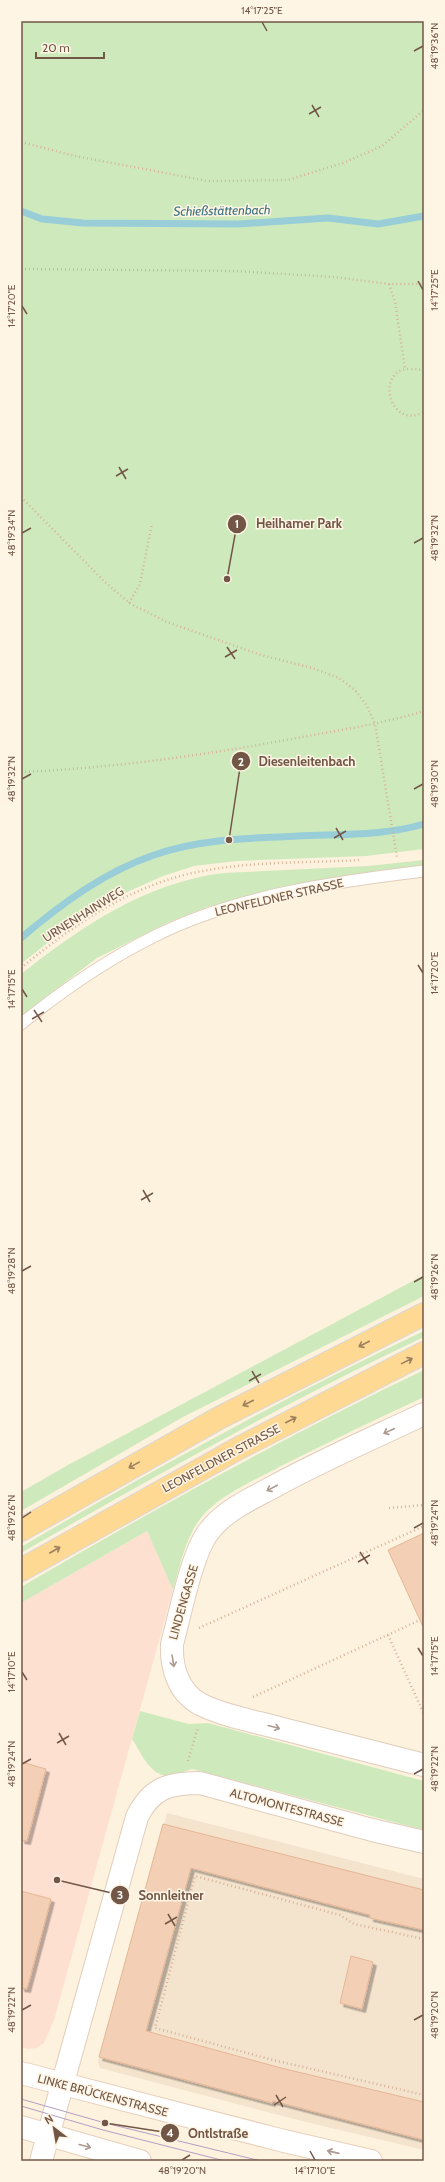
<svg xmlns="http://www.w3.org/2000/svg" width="445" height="2182" viewBox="0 0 445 2182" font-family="Cabin,sans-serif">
  <defs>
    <filter id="shadow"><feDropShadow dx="3.5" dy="3.5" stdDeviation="0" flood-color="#0004"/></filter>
  </defs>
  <rect width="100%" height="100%" fill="#fdf2de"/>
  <path fill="#f4e3cd" d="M167 1813 424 1879V2150L302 2121 100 2068 98 2062Z"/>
  <path fill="#fee0d1" d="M147 1531 173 1590 54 2020 44 2043 37 2048 28 2049 21 2047V1603Z"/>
  <g fill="#ceeabd">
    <path d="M21 21H424V849L366 856 237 861 194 866 163 876 114 898 71 924 21 964Z"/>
    <path d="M424 860V865L335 878 207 907 169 922 97 958 21 1016V974C81 927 146 882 224 873L368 866Z"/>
    <path d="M424 1275V1296L183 1417 21 1511V1492L68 1465Z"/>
    <path d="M424 1331V1337C286 1402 153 1477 21 1553V1547C152 1470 287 1396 424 1331Z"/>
    <path d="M424 1370V1397C376 1419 329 1442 281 1466 256 1480 218 1495 200 1519 185 1539 180 1566 173 1590L147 1531 21 1603V1587C153 1510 286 1436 424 1370Z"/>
    <path d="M140 1711 189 1724 208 1723 424 1781V1830L192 1769C185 1771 175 1776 168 1776 149 1775 141 1752 132 1739Z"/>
  </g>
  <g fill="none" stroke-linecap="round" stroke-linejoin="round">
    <g stroke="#99cdd8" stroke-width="7">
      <path d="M21 211 42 219 83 223 238 224 328 218 378 224 424 216"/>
      <path d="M21 938C61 904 104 872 154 855 200 839 250 838 298 836 339 834 384 836 424 824"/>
    </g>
  </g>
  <g fill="#f3cfb5" stroke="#e6b695" filter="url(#shadow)">
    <path d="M424 1533V1629L388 1550Z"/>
    <path d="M21 1762 46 1769 27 1841 21 1840Z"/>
    <path d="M163 1824 424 1890V1930L370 1918V1915L191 1868 146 2031 281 2068 424 2102V2140L273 2101 272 2103 99 2057Z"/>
    <path d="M21 1891 51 1899 27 1989 21 1988Z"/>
    <path d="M351 1956 373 1962 362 2009 340 2003Z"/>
  </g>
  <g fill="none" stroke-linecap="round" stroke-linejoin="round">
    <g stroke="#e1cdbb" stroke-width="13">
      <path id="lane" d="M21 1024C63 990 106 960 155 936 237 895 333 882 424 871"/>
    </g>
    <g stroke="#e1cdbb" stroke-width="24">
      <g id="street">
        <path d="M424 1414C373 1438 322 1460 273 1487 249 1500 223 1511 207 1534 191 1557 180 1615 172 1644 171 1667 178 1692 200 1704 224 1716 253 1721 279 1728 327 1740 376 1753 424 1765"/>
        <path d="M41 2161 137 1817C151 1788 169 1783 200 1783L372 1830 424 1842"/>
      </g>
    </g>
    <g stroke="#e8d0ba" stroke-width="24">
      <g id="secondary">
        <path d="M21 2073 284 2141 371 2161"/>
        <path d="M21 2127 140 2161"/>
      </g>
    </g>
    <g stroke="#ddd7d3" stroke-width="24">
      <g id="primary">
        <path d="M21 1530 219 1418 424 1314"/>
        <path d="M21 1570 237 1449 424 1353"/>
      </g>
    </g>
    <g stroke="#d7b299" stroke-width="2.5" stroke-dasharray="1 3" stroke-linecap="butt">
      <path d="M21 142 75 156 208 181 288 180 343 163 382 146 424 110"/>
      <path d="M21 269 235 271 333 277 389 284H424"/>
      <path d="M389 284 395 301 405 369"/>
      <path d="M424 371C419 369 415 369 409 369 375 369 389 431 424 412"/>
      <path d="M21 497 105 582 129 603 167 622 261 655 312 668 339 678 355 690 367 706 375 724 397 857"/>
      <path d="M129 603 140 584 152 523"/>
      <path d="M21 772C114 768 205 755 297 738 339 730 382 724 424 711"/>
      <path d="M21 968C74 924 134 883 203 871 254 861 308 863 360 860"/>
      <path d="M389 1508 424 1505"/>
      <path d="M199 1628 424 1526"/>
      <path d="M388 1635 424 1714"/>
      <path d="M253 1697 420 1620"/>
      <path d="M188 1761 198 1727"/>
      <path d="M424 1939 354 1924 340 1915 195 1876 155 2028 273 2060 424 2095"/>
    </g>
    <use href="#lane" stroke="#fff" stroke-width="11"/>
    <use href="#street" stroke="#fff" stroke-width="22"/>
    <use href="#secondary" stroke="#fff" stroke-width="22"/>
    <use href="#primary" stroke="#fed994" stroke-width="22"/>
    <g stroke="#b49ec5" stroke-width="1">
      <path d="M21 2099 105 2123 261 2161"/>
      <path d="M21 2106 103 2130 225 2161"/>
    </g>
  </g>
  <defs><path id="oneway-shaft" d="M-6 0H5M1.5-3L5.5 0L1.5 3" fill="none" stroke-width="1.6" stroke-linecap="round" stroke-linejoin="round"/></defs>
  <g stroke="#9d7e5d">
    <use href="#oneway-shaft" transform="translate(364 1344) rotate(153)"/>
    <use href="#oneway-shaft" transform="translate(407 1361) rotate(-26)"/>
    <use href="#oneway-shaft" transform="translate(248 1403) rotate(153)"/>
    <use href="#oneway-shaft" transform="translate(291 1420) rotate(-27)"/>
    <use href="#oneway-shaft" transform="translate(134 1465) rotate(151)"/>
    <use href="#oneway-shaft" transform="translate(55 1550) rotate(-30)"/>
  </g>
  <g stroke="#ab9a90">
    <use href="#oneway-shaft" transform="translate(389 1431) rotate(155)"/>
    <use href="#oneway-shaft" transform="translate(272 1488) rotate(152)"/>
    <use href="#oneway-shaft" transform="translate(173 1661) rotate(81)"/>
    <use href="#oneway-shaft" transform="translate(274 1727) rotate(15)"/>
    <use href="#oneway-shaft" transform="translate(85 2146) rotate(15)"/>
    <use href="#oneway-shaft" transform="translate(333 2152) rotate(-167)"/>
  </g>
  <path fill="none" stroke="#735746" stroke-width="1.5" d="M262 22 267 31M414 51 423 46M312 105 319 117M309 114 321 107M418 281 423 290M22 306 27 314M119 467 126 479M116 476 128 469M22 533 31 528M414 543 423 538M227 647 235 659M225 657 237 650M22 779 31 774M414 789 423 784M336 828 343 840M334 838 346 831M418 965 423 973M22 989 27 997M34 1010 42 1022M32 1019 44 1012M143 1190 150 1202M141 1200 153 1193M22 1271 31 1266M414 1282 423 1277M252 1371 259 1383M249 1381 261 1374M22 1518 31 1512M414 1528 423 1523M360 1552 368 1564M358 1562 370 1555M418 1648 423 1656M22 1672 27 1680M59 1733 66 1745M57 1743 69 1736M22 1764 31 1759M414 1774 423 1769M168 1914 175 1926M165 1924 177 1917M22 2010 31 2005M414 2020 423 2015M276 2095 283 2107M274 2105 286 2097M310 2151 315 2160M182 2160 190 2155"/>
  <g text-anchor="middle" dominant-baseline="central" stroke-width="3" stroke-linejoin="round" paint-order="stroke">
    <g font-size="12" fill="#735746" stroke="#fff5e5">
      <text transform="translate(279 897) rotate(-13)">LEONFELDNER STRASSE</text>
      <text transform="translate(83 914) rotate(-32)">URNENHAINWEG</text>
      <text transform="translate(221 1458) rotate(-28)">LEONFELDNER STRASSE</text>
      <text transform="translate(183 1602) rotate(-74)">LINDENGASSE</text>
      <text transform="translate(287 1807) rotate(15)">ALTOMONTESTRASSE</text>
      <text transform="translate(103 2095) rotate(15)">LINKE BRÜCKENSTRASSE</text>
    </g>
    <g font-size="13" font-style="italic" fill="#3d7481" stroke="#fff5e5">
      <text transform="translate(222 210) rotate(-1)">Schießstättenbach</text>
    </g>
  </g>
  <path fill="none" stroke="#735746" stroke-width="1.5" d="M227 579L237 524M229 840L241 761M57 1880L120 1895M105 2123L170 2133"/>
  <g fill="#735746" stroke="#fff5e5" stroke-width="1.5">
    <circle cx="227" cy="579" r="4"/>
    <circle cx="229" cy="840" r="4"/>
    <circle cx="57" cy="1880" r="4"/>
    <circle cx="105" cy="2123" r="4"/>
    <circle cx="237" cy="524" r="10"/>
    <circle cx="241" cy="761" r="10"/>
    <circle cx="120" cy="1895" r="10"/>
    <circle cx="170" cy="2133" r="10"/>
  </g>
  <g font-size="12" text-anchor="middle" font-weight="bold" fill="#fff">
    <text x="237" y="528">1</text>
    <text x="241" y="766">2</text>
    <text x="120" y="1899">3</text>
    <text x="170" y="2137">4</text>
  </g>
  <g font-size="13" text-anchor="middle" font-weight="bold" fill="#735746" stroke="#fff5e5" stroke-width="3" stroke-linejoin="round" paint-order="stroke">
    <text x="299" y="528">Heilhamer Park</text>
    <text x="307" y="766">Diesenleitenbach</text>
    <text x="171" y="1900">Sonnleitner</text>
    <text x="218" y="2138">Ontlstraße</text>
  </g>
  <rect width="445" height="2182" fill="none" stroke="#fff5e5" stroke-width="44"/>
  <g transform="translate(54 2128) rotate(329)" stroke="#fff5e5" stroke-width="3" paint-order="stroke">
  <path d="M0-3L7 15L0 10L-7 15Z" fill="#735746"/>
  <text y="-6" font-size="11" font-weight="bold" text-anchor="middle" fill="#735746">N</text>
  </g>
  <path d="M36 52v6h68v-6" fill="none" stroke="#735746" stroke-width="2"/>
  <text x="42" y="52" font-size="12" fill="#735746" stroke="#fff5e5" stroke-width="3" paint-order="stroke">20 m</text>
  <rect x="22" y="22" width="401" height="2138" fill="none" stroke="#735746" stroke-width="1.5"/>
  <g font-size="10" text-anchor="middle" fill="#735746">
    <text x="262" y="14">14°17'25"E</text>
    <text transform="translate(434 46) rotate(-90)" y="4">48°19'36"N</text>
    <text transform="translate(434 290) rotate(-90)" y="4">14°17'25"E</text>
    <text transform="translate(11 306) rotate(-90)" y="4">14°17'20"E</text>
    <text transform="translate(11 533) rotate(-90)" y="4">48°19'34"N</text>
    <text transform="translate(434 538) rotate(-90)" y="4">48°19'32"N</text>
    <text transform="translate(11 779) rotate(-90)" y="4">48°19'32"N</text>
    <text transform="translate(434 784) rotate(-90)" y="4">48°19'30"N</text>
    <text transform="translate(434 973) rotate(-90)" y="4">14°17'20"E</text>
    <text transform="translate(11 989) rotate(-90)" y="4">14°17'15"E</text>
    <text transform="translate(11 1271) rotate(-90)" y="4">48°19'28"N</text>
    <text transform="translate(434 1277) rotate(-90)" y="4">48°19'26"N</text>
    <text transform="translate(11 1518) rotate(-90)" y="4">48°19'26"N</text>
    <text transform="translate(434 1523) rotate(-90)" y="4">48°19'24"N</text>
    <text transform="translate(434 1656) rotate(-90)" y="4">14°17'15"E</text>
    <text transform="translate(11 1672) rotate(-90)" y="4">14°17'10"E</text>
    <text transform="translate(11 1764) rotate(-90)" y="4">48°19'24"N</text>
    <text transform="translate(434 1769) rotate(-90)" y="4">48°19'22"N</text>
    <text transform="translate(11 2010) rotate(-90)" y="4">48°19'22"N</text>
    <text transform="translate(434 2015) rotate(-90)" y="4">48°19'20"N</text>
    <text x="182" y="2174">48°19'20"N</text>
    <text x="315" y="2174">14°17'10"E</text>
  </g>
</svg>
